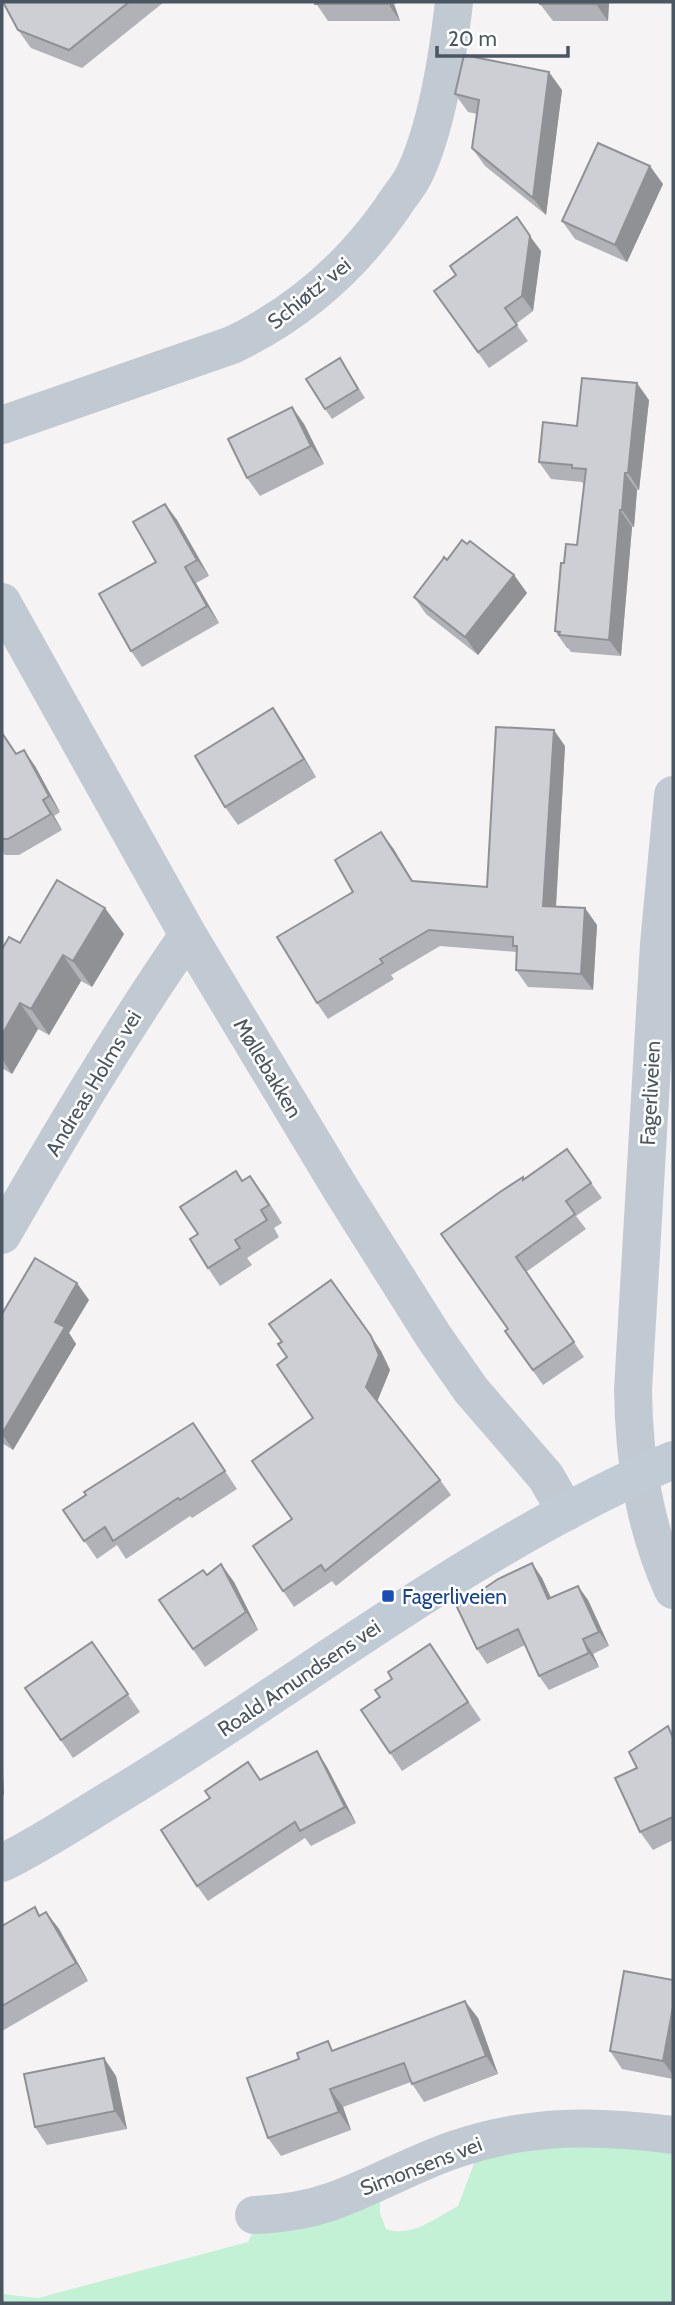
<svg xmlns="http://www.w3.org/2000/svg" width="675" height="2305" viewBox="0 0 675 2305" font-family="Cabin,sans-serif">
  <rect width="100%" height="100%" fill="#f5f3f3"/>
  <path fill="#c3f1d5" d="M549 2141 673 2152V2303H2V2294L38 2298 248 2242 256 2226 380 2199V2213L386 2229C411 2238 436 2218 458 2206L475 2161Z"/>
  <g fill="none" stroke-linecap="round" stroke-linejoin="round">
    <g stroke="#c1cad2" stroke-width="38">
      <path d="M2 425 232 345C297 314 351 267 392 208 398 198 407 188 413 177 437 129 448 55 454 2"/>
      <path d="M2 602 188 935 342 1191 434 1337 471 1390 546 1477 566 1512"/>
      <path d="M673 795 659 944 633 1390C634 1460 644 1526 673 1590"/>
      <path d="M2 1235C61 1133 121 1032 188 935"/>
      <path d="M254 2215C280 2214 308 2210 333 2201 375 2186 414 2163 456 2149 530 2124 597 2125 673 2135"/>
    </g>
    <path stroke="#c1cbd6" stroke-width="38" d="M2 1863C41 1844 78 1819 116 1796 302 1684 472 1546 673 1460"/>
  </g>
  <g fill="#b0b2b7">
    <path d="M3 2H164L82 68 31 48 18 30Z"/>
    <path d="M315 2H401L394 4 400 21H328Z"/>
    <path d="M540 2H609L608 21H553L540 4Z"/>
    <path d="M562 90 546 215 485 166 472 148 477 114 468 112 455 94Z"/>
    <path d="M663 184 627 262 575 239 562 221Z"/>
    <path d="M541 251 533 311 516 324 528 341 489 368 434 291Z"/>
    <path d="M346 368 365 398 332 419 325 409Z"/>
    <path d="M649 400 639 490H637L634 527H632L621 656 571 652 568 648H567L555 631 577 545 584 485 582 482 551 479 539 462 577 426Z"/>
    <path d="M292 407 304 424 324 464 260 496 247 478Z"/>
    <path d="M165 504 177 520 209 576 196 583 219 623 142 667 131 651 156 562Z"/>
    <path d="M447 560 514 575 527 593 478 655 426 614 414 597Z"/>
    <path d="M273 708 285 726 316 777 238 825 225 807Z"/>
    <path d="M2 732 17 754 35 766 60 812 54 816 62 830 19 855H5L2 851Z"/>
    <path d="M565 746 556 907 597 925 593 990 528 987 516 970 517 952 440 946 391 975 394 979 328 1019 317 1003 353 892 393 848 413 882 487 887Z"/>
    <path d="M124 934 92 987 81 981 49 1035 38 1029 12 1074 2 1068V949L20 943Z"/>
    <path d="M567 1149 602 1198 576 1216 586 1229 526 1272 584 1357 543 1385 505 1331 508 1329 524 1179Z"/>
    <path d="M243 1180 263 1193 282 1223 274 1228 279 1237 247 1258 252 1265 220 1286 208 1268 198 1234Z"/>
    <path d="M89 1300 69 1333 76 1344 13 1450 2 1443V1314Z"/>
    <path d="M381 1351 390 1370 377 1401 440 1480 451 1495 336 1586 332 1581 294 1607 283 1591 292 1519Z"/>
    <path d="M193 1423 237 1489 192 1518 190 1516 126 1559 117 1545 97 1559 63 1510Z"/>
    <path d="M221 1564 234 1582 258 1630 205 1667 159 1600 207 1575Z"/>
    <path d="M542 1578 551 1598 588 1600 609 1646 593 1654 599 1667 549 1690 539 1676 525 1645 487 1664 477 1649Z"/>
    <path d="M92 1642 140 1712 73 1758 25 1688Z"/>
    <path d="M442 1662 481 1720 402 1771 390 1753Z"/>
    <path d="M673 1734V1840L653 1850 640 1832 637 1768Z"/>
    <path d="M327 1767 356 1823 311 1846 305 1838 208 1901 197 1886 261 1780Z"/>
    <path d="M46 1912 59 1929 88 1981 2 2031V1926L40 1915Z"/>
    <path d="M673 1980V2079L622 2069 610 2051Z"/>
    <path d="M478 2018 498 2074 424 2102 411 2082 343 2107 351 2130 281 2156 268 2138 334 2050Z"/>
    <path d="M116 2076 127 2129 47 2145 35 2127Z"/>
  </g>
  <g fill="#909195">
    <path d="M387 2H392L394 4 400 21Z"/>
    <path d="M596 2H609L608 21 596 4Z"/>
    <path d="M549 72 562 90 546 215 533 198Z"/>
    <path d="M650 166 663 184 627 262 615 245Z"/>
    <path d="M530 236 541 251 533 311 522 296Z"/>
    <path d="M637 383 649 400 639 490 628 473Z"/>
    <path d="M292 407 304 424 324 464 311 446Z"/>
    <path d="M625 473 637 490 634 527 622 510Z"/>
    <path d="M165 504 177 520 209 576 197 560Z"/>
    <path d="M620 510 632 527 621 656 609 640Z"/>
    <path d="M185 567 196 583 219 623 207 606Z"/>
    <path d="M514 575 527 593 478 655 465 637Z"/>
    <path d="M273 708 285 726 316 777 304 759Z"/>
    <path d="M554 730 565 746 555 922 543 906Z"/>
    <path d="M24 750 35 766 60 812 49 796Z"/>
    <path d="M43 800 54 816 62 830 51 814Z"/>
    <path d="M381 832 393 848 423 898 412 881Z"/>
    <path d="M105 908 124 934 92 987 73 961Z"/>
    <path d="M585 908 597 925 593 990 581 974Z"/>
    <path d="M63 955 81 981 49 1035 31 1009Z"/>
    <path d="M20 1003 38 1029 12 1074 2 1059V1035Z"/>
    <path d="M77 1283 89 1300 69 1333 76 1344 13 1450 2 1434 55 1322Z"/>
    <path d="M371 1336 381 1351 390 1370 377 1402 366 1387Z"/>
    <path d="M532 1563 542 1578 558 1614 548 1599Z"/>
    <path d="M221 1564 234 1582 258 1630 246 1612Z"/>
    <path d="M578 1586 588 1600 609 1646 599 1632Z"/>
    <path d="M583 1639 593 1654 599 1667 589 1653Z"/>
    <path d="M2 1749 4 1796 2 1792Z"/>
    <path d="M317 1751 327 1767 356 1823 345 1807Z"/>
    <path d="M46 1912 59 1929 88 1981 76 1963Z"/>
    <path d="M465 2001 478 2018 498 2074 486 2056Z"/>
    <path d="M673 2007V2075L663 2061Z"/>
    <path d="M104 2058 116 2076 127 2129 115 2111Z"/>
    <path d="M330 2089 343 2107 351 2130 339 2112Z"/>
  </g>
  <g fill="#cdcfd5" stroke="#909195" stroke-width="2">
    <path d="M3 2H129L69 50 18 30Z"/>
    <rect x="315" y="2" width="72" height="2"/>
    <rect x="540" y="2" width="56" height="2"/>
    <path d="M464 55 549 72 533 198 472 148 479 100 455 94Z"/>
    <path d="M598 143 650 166 615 245 562 221Z"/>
    <path d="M517 217 530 236 522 296 505 308 517 325 478 352 434 291 456 275 450 266Z"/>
    <path d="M340 358 358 389 325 409 306 379Z"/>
    <path d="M582 378 637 383 628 473H625L622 510H620L609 640 559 635 560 632 555 631 561 563H564L566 544 577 545 586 469 572 468V465L539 462 543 422 577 426Z"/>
    <path d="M292 407 311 446 247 478 228 439Z"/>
    <path d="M165 504 197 560 185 567 207 606 131 651 99 594 156 562 133 522Z"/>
    <path d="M462 540 467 544 470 541 514 575 465 637 414 597 443 559 444 557 447 560Z"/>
    <path d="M273 708 304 759 225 807 195 756Z"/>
    <path d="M496 727 554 730 543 906 585 908 581 974 516 970 517 946H513V937L429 930 380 959 383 963 317 1003 277 937 353 892 335 860 381 832 412 881 487 887Z"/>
    <path d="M2 733 16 754 24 750 49 796 43 800 51 814 8 839H2Z"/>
    <path d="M57 880 105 908 73 961 63 955 31 1009 20 1003 2 1035V949L9 937 20 943Z"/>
    <path d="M567 1149 591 1183 566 1201 575 1214 516 1257 574 1342 533 1370 505 1331 508 1329 441 1234 500 1192 523 1177V1180Z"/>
    <path d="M236 1171 242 1181 250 1176 269 1205 261 1210 267 1220 235 1240 240 1248 208 1268 190 1239 198 1234 180 1207Z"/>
    <path d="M35 1258 77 1283 55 1322 65 1327 2 1434V1314Z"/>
    <path d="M331 1280 371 1336 379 1355 366 1387 440 1480 325 1571 321 1565 283 1591 253 1546 292 1519 252 1461 313 1418 277 1365 287 1357 278 1344 282 1342 269 1324Z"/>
    <path d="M193 1423 225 1471 180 1500 178 1498 113 1541 105 1527 84 1541 63 1510 86 1495 84 1492Z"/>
    <path d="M532 1563 548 1599 578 1586 599 1632 583 1639 589 1653 539 1676 518 1629 477 1649 457 1607 498 1579Z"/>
    <path d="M221 1564 246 1612 193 1649 159 1600 203 1570 207 1575Z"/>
    <path d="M92 1642 128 1694 61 1740 25 1688Z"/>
    <path d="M430 1644 468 1702 390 1753 361 1710 380 1697 375 1690 392 1679 388 1672Z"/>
    <path d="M668 1726 673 1738V1817L640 1832 615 1778 637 1768 629 1752Z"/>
    <path d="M317 1751 345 1807 300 1831 295 1822 197 1886 161 1830 210 1798 205 1791 248 1762 260 1780Z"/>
    <path d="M35 1907 39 1916 46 1912 76 1963 2 2006V1926Z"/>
    <path d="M624 1971 673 1980V2007L663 2061 610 2051Z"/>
    <path d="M465 2001 486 2056 412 2084 404 2063 330 2089 339 2112 268 2138 247 2078 299 2059 297 2053 328 2041 332 2051Z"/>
    <path d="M104 2058 115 2111 35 2127 24 2074Z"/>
  </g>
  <rect fill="#1a4fb4" stroke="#fff" stroke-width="2.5" x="381" y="1589" width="14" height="14" rx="3.5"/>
  <g text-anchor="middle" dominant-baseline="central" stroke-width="5" stroke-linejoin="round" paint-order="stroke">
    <g font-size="21" fill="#4a5661" stroke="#fff">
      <text transform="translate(309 293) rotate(-39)">Schiøtz' vei</text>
      <text transform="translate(268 1068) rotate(59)">Møllebakken</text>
      <text transform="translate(93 1083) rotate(-59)">Andreas Holms vei</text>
      <text transform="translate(650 1093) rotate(-87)">Fagerliveien</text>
      <text transform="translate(299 1678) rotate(-34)">Roald Amundsens vei</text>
      <text transform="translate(421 2166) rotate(-21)">Simonsens vei</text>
    </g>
    <g font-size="21" fill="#164399" stroke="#fff" text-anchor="start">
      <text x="402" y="1596">Fagerliveien</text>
    </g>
  </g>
  <rect width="675" height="2305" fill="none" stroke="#4a5661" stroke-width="7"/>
  <path d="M437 46v10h131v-10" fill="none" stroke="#4a5661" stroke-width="3.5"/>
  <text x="448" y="46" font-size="21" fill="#4a5661" stroke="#ffffff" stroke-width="5" paint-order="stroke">20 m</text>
</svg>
